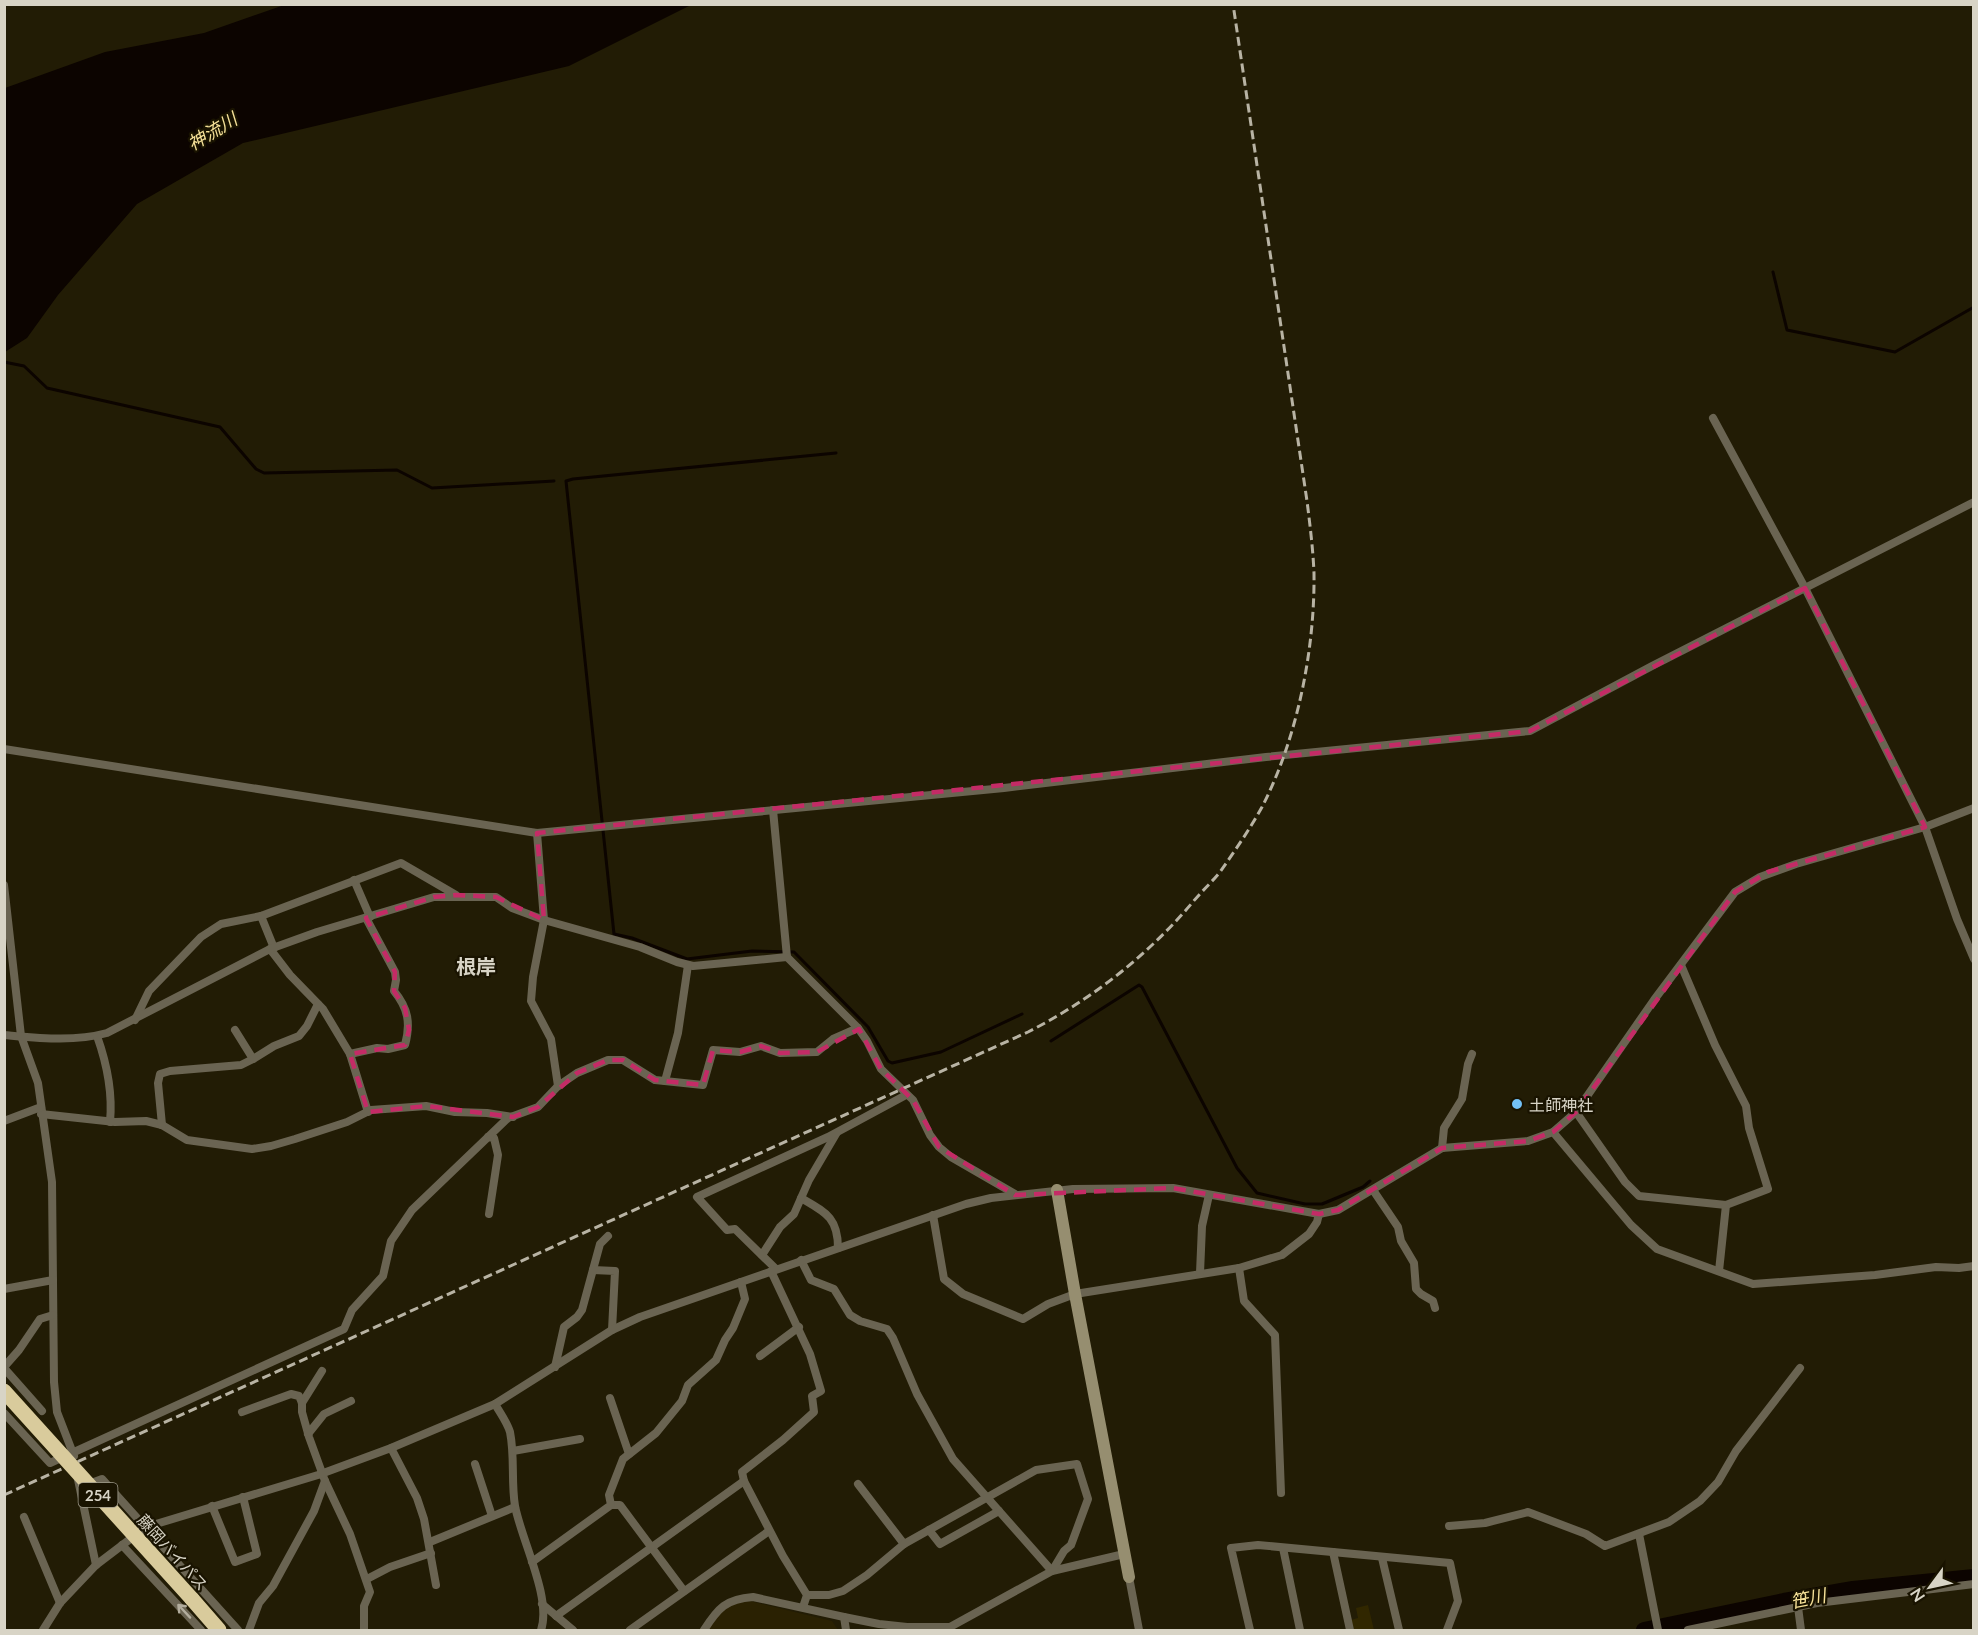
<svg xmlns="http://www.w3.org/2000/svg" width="1978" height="1635" viewBox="0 0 1978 1635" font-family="Lato,'Noto Sans JP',sans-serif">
  <rect width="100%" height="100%" fill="#221c05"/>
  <path fill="#2a2102" d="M750 1601 832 1621 838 1630H707L719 1613 735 1604Z"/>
  <path fill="#312700" d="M1368 1605 1374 1630H1354L1351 1620 1358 1618 1356 1608Z"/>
  <path fill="#0c0400" d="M287 4 691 5 569 66 243 143 137 204 58 295 27 338 5 352V88L105 52 204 33Z"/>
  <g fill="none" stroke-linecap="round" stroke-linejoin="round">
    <g stroke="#0c0400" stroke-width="3">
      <path d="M1773 272 1787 330 1895 352 1974 307"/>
      <path d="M4 362 24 366 47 388 220 427 256 469 264 473 397 470 432 488 554 481"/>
      <path d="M836 453 573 479 566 481 614 934 632 938 687 959 752 951 794 952 868 1027 888 1061 892 1063 941 1052 1022 1014"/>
      <path d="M1051 1041 1139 985 1142 987 1237 1168 1257 1193 1305 1204H1322L1363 1187 1370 1181"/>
    </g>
    <path stroke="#0c0400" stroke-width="16" d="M1644 1630 1784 1601 1853 1589 1974 1577"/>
    <g stroke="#6a6452" stroke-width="8">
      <path d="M1713 418 1805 588 1925 827 1957 919 1974 959"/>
      <path d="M4 749 537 833 1004 788 1266 757 1530 731 1652 666 1974 502"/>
      <path d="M773 810 787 957 858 1028 867 1041 881 1069 913 1100 930 1135 939 1147 951 1157 1015 1194"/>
      <path d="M537 833 544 920 533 977 531 1001 551 1039 558 1086"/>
      <path d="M354 880 370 917"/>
      <path d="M4 885 21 1036 38 1083 52 1182 54 1382 57 1412 74 1456"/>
      <path d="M261 916 274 948"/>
      <path d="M270 949 290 975 323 1009 350 1054 368 1112"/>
      <path d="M135 1020 149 991 201 937 221 924 261 916 401 863 456 895"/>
      <path d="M235 1030 253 1059"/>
      <path d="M4 1035C39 1038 74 1042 107 1033L270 949 317 932 434 897H496L512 908 544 920 640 947 677 962 693 966 787 957"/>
      <path d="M97 1036C107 1064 113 1091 110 1122"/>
      <path d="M350 1054 377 1048 388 1049 405 1045C411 1023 408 1008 394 991L396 980 395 972 366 918"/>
      <path d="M665 1081 678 1033 688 965"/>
      <path d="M1576 1112 1625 1182 1639 1196 1726 1205 1768 1189 1749 1128 1746 1106 1715 1045 1681 965"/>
      <path d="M41 1114 115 1122 146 1121 162 1125 187 1140 252 1149 271 1146 295 1139 347 1122 371 1110 426 1106 455 1112 487 1113 513 1117"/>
      <path d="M4 1121 41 1107"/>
      <path d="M162 1125 158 1083 160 1074 170 1071 241 1065 253 1059 274 1046 299 1036 307 1026 318 1004"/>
      <path d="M1553 1132 1631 1225 1657 1249 1753 1284 1875 1275 1936 1267 1959 1268 1974 1266"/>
      <path d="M488 1137 494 1138 498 1155 489 1214"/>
      <path d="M1442 1148 1444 1128 1462 1099 1468 1064 1472 1054"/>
      <path d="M1373 1190 1398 1227 1401 1241 1414 1263 1416 1289 1421 1294 1433 1301 1435 1308"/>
      <path d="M801 1198C825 1212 838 1217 838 1248"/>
      <path d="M933 1215 944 1279 963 1294 1023 1319 1048 1304 1075 1294 1239 1268 1282 1255 1309 1234 1317 1222 1319 1214"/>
      <path d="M762 1255 780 1227 794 1214 809 1180 836 1134"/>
      <path d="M801 1260 811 1280 834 1289 850 1315 860 1321 887 1329 893 1338 917 1394 953 1459 1052 1571 1124 1554"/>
      <path d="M1239 1268 1244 1301 1275 1335 1281 1493"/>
      <path d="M776 1269 735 1229 727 1230 697 1197 828 1137 906 1095"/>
      <path d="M593 1270 615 1271 612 1330"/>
      <path d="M771 1271 810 1354 821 1391 812 1396 814 1412 783 1440 742 1472 744 1481 783 1556 807 1595 803 1607"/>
      <path d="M1719 1271 1726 1205"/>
      <path d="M1200 1273 1202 1226 1209 1195"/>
      <path d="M4 1289 53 1280"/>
      <path d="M760 1356 799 1327"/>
      <path d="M4 1367 19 1350 40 1319 53 1315"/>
      <path d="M555 1367 564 1327 577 1317 582 1310 600 1244 608 1236"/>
      <path d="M4 1368 42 1411"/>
      <path d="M610 1398 629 1454"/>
      <path d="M302 1403 322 1371"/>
      <path d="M495 1404C500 1413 507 1422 510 1432 515 1457 511 1481 515 1506 521 1539 552 1598 541 1630"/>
      <path d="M242 1412 291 1394 299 1396 302 1403V1412L309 1437 325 1481 350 1534 370 1592 364 1606V1630"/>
      <path d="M4 1413 50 1463 344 1329 352 1310 383 1276 391 1241 412 1210 508 1118 538 1107 558 1086 577 1073 608 1060H623L655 1080 703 1085 713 1050 740 1052 761 1046 780 1053 817 1052 833 1039 858 1028"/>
      <path d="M308 1434 324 1414 351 1401"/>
      <path d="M391 1448 417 1498 424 1519 436 1585"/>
      <path d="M513 1451 580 1439"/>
      <path d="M475 1464 492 1516"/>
      <path d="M77 1475 96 1565"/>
      <path d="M858 1484 904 1544"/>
      <path d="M86 1485 102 1479 238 1630"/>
      <path d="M611 1505H620L684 1591"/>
      <path d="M212 1506 235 1562 257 1554 243 1497"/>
      <path d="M24 1517 60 1603"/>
      <path d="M1449 1526 1485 1523 1528 1512 1586 1534 1605 1546 1669 1522 1700 1501 1718 1482 1736 1451 1800 1368"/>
      <path d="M929 1530 940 1544 999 1511"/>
      <path d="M1639 1534 1658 1630"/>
      <path d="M430 1542 515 1507"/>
      <path d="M122 1545 201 1630"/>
      <path d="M1283 1548 1300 1630"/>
      <path d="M1333 1552 1350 1630"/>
      <path d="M1382 1558 1399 1630"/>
      <path d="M532 1562 611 1505 609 1495 623 1459 656 1433 682 1401 688 1385 716 1360 725 1340 733 1328 745 1299 741 1282"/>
      <path d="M1129 1577 1139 1630"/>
      <path d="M367 1579 390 1567 431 1553"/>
      <path d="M807 1595H829L843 1591 867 1575 904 1544 1036 1470 1077 1464 1088 1499 1071 1545 1064 1551 1052 1571 950 1627H907L879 1624 844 1617"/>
      <path d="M542 1604 573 1630"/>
      <path d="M1798 1607 1801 1630"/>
      <path d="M556 1616 744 1481"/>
      <path d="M43 1630 60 1603 96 1565 146 1527 318 1475 391 1448 495 1404 612 1330 640 1317 966 1204 991 1198 1073 1189 1173 1188 1319 1214 1338 1210 1442 1148 1528 1141 1553 1132 1576 1112 1654 1000 1735 892 1760 877 1796 864 1925 827 1974 808"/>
      <path d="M249 1630 259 1603 273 1586 314 1511 325 1481"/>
      <path d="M630 1630 769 1531"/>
      <path d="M704 1630C718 1608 726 1599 753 1597L844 1617 846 1630"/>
      <path d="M1250 1630 1231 1548 1258 1545 1450 1563 1458 1601 1447 1630"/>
      <path d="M1688 1630 1817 1603 1974 1584"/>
    </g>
    <path stroke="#968e70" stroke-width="12" d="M1057 1190 1075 1294 1129 1577"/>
    <path stroke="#d9cb9c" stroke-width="15" d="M192 1599 219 1630"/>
    <path stroke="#b8b3a4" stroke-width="3" stroke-dasharray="9 4.5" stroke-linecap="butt" d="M4 1495 1028 1032C1091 1000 1147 956 1192 903 1201 892 1211 883 1220 872 1234 852 1250 829 1262 807 1297 739 1315 650 1314 573 1313 549 1310 525 1307 501L1233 4"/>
    <path stroke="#d9cb9c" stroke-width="15" d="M4 1391 192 1599"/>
  </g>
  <defs><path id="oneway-shaft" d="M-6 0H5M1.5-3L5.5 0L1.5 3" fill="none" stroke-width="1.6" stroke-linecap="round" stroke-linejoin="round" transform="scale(1.5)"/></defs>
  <use stroke="#b2ad9d" href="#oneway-shaft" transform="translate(184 1611) rotate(-133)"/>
  <path fill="none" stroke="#c42b66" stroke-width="4.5" stroke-dasharray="12 8" stroke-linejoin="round" d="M1805 588 1925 827 1768 872 1735 892 1576 1112 1553 1132 1528 1141 1442 1148 1338 1210 1319 1214 1173 1188 1015 1195 939 1147 913 1100 881 1069 859 1029 817 1052 780 1053 761 1046 740 1052 713 1050 703 1085 655 1080 623 1060H608L577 1073 538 1107 513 1117 426 1106 368 1112 350 1054 405 1045 409 1030 405 1008 394 991 395 972 366 918 434 897 456 895 496 897 544 920 537 833 1530 731Z"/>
  <circle fill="#73c1f6" stroke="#191300" stroke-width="2" cx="1517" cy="1104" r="6"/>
  <g text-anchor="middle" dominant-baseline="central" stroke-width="4.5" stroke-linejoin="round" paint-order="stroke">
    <rect fill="#191300" stroke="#9f9a8b" stroke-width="1.5" x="78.5" y="1483" width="39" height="24" rx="4.5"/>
    <g font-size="15" font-weight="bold" fill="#d8d4c6">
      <text x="98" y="1495">254</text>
    </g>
    <g font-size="16" fill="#d8d4c6" stroke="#191300" text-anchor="start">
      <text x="1529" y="1104">土師神社</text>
    </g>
    <g font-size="16" fill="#d8d4c6" stroke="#191300">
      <text transform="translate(173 1552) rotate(48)">藤岡バイパス</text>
    </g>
    <g font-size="18" font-style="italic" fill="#f6e198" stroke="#191300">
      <text transform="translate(212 131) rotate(-31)">神流川</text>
      <text transform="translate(1808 1598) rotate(-11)">笹川</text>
    </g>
    <g font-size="20" font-weight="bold" fill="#d8d4c6" stroke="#191300">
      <text x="476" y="966">根岸</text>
    </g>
  </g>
  <rect width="1978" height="1635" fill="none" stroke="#d8d4c6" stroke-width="12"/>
  <g transform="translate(1930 1587) rotate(237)" stroke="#191300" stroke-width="4.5" paint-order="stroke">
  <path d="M0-4.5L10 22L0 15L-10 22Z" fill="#d8d4c6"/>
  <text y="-9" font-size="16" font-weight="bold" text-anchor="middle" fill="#d8d4c6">N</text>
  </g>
</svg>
